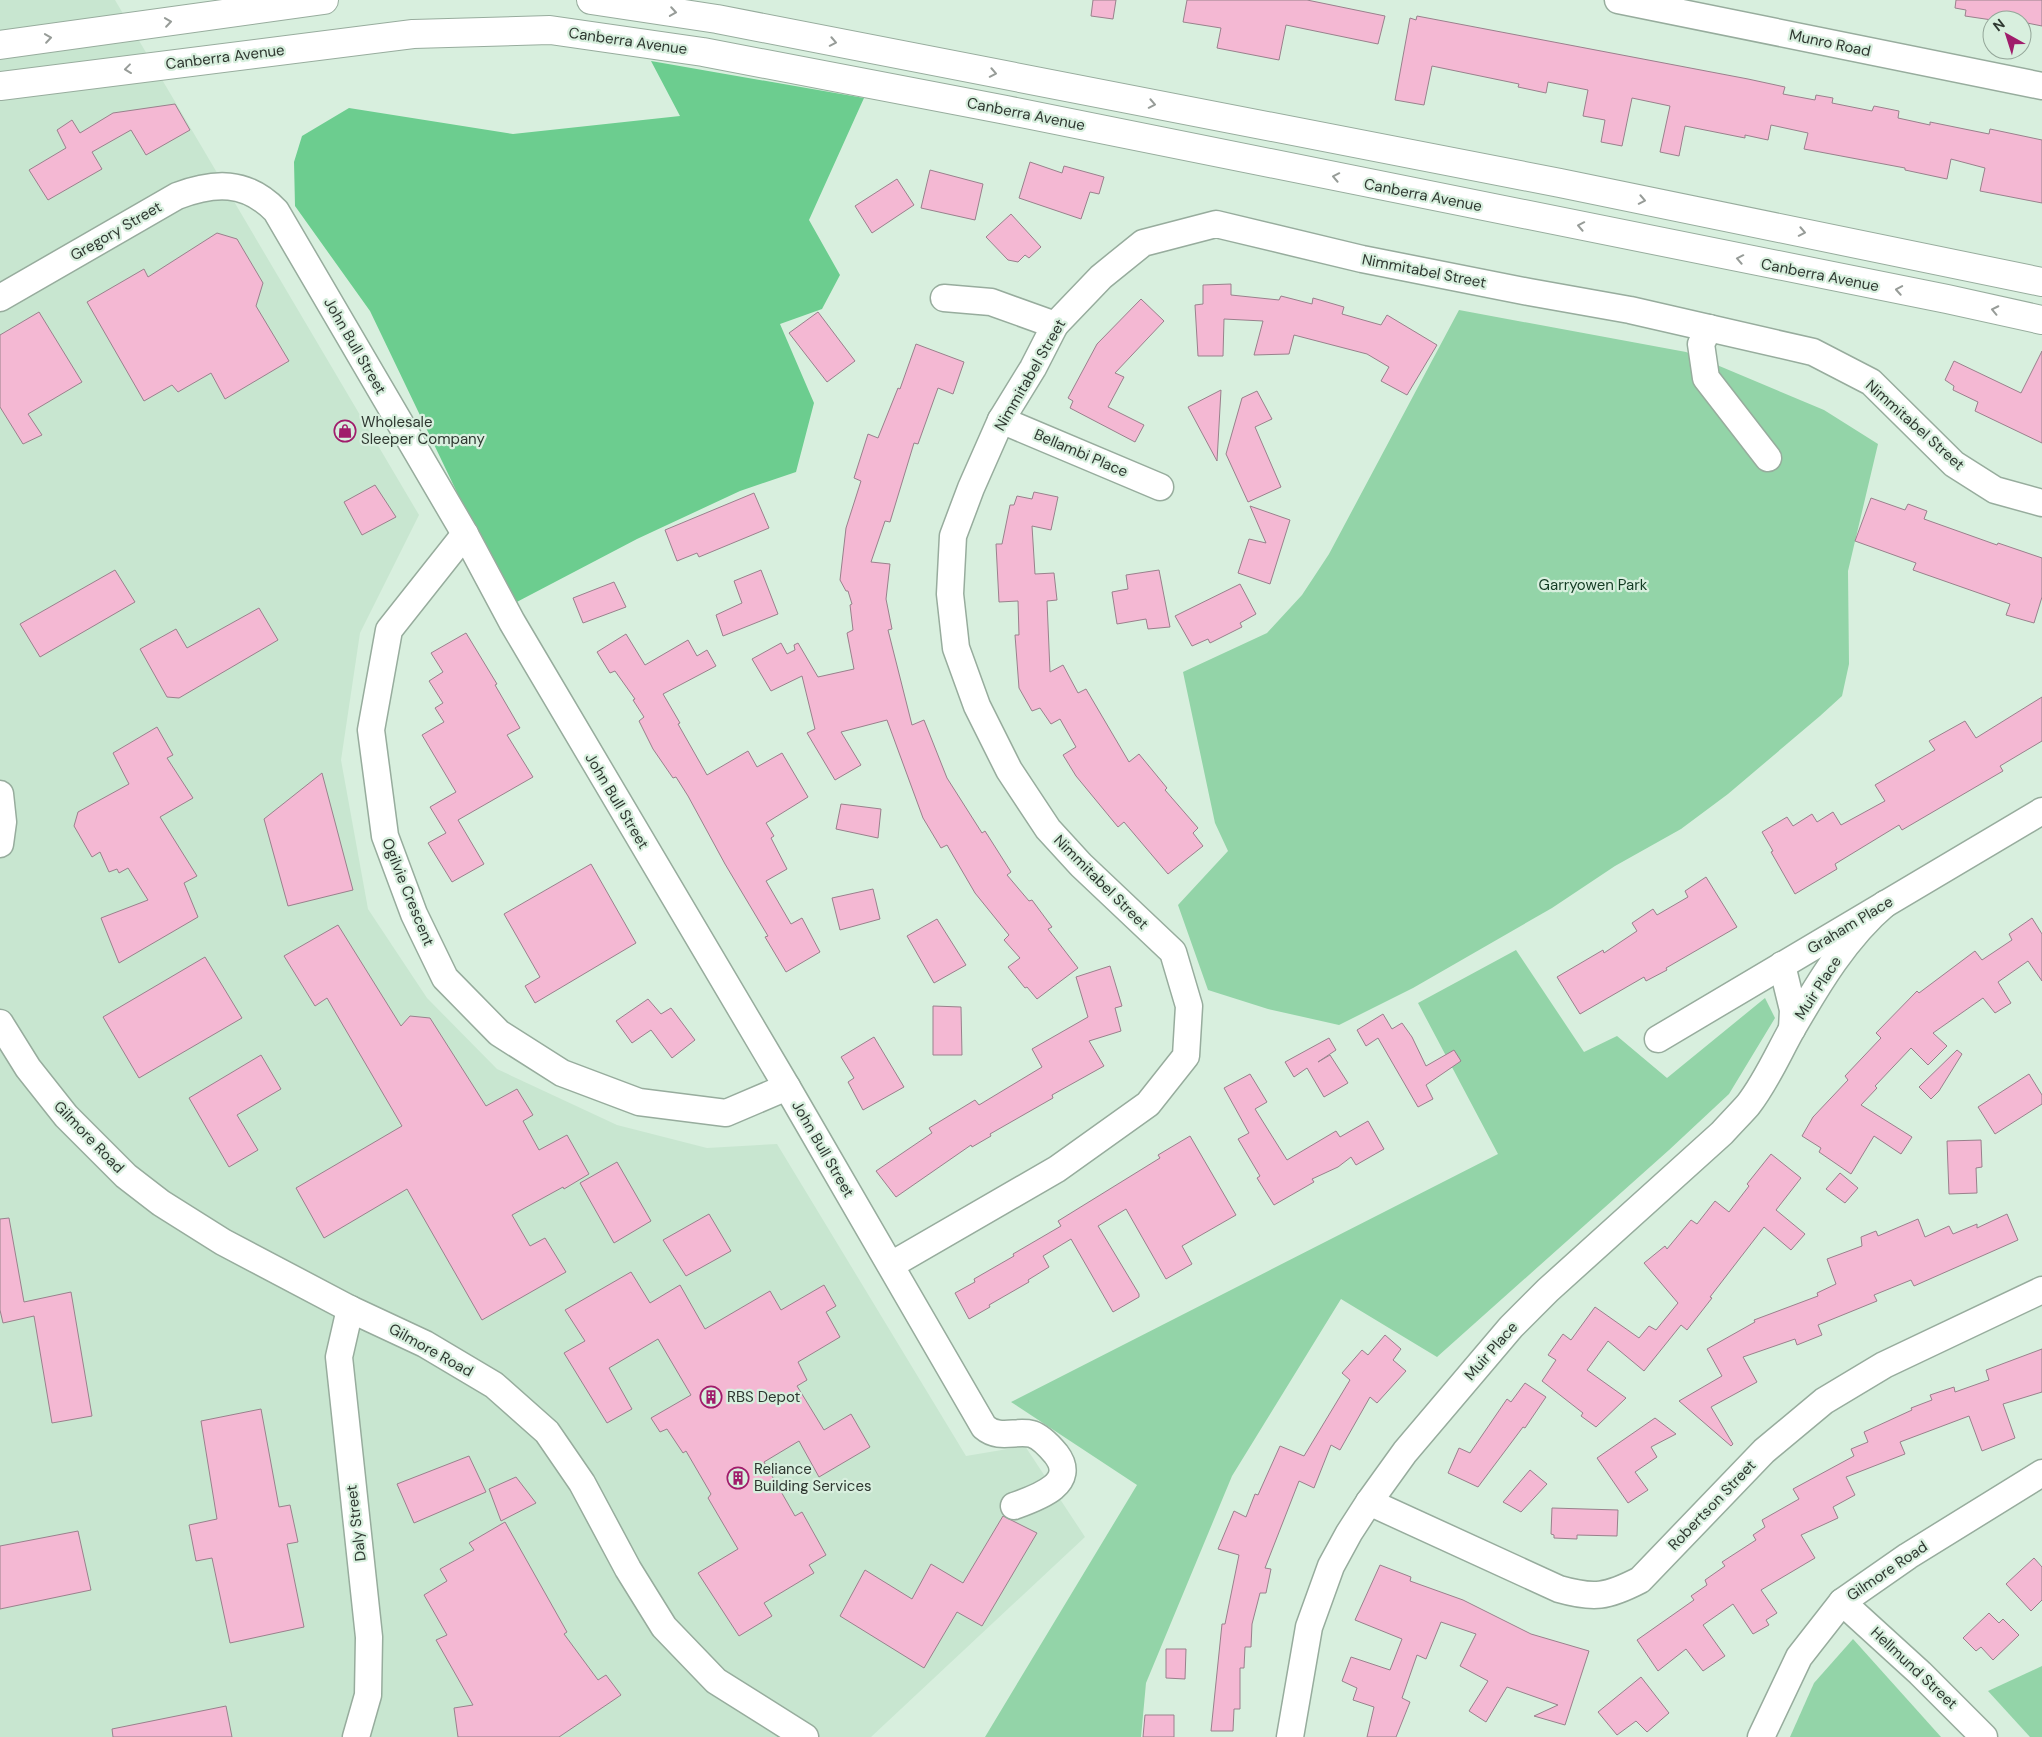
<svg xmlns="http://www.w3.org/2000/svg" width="2042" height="1737" viewBox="0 0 2042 1737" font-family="'DM Sans',sans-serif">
  <rect width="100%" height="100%" fill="#d8efde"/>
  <path fill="#c8e6d0" d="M0 0H115L419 515 360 633 341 760 368 909 427 998 497 1069 617 1125 707 1148 777 1144 966 1456 1025 1446 1085 1537 871 1737H0Z"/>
  <g fill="#93d4a8">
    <path d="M1459 310 1686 352 1824 410 1878 444 1848 571 1849 664 1842 696 1820 716 1728 794 1681 829 1615 866 1552 908 1413 988 1339 1025 1268 1009 1208 990 1178 905 1228 851 1215 823 1183 672 1267 633 1302 595 1329 554Z"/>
    <path d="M1516 950 1584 1052 1617 1036 1667 1078 1765 998 1775 1018 1729 1094 1669 1150 1437 1357 1341 1299 1232 1476 1146 1683 1141 1737H985L1137 1485 1011 1402 1498 1154 1418 1003Z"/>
    <path d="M1853 1639 1941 1737H1790L1814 1683Z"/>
    <path d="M2042 1666V1737H2030L1988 1691Z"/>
  </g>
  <path fill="#6ccd8f" d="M651 61 864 98 809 220 840 275 822 309 780 324 814 403 796 472 740 491 637 539 511 605 370 311 295 206 294 162 302 136 349 108 513 134 680 116Z"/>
  <g fill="#f4b8d3" stroke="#99818c">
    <path d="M1093 0H1116L1113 19 1091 16Z"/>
    <path d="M1187 0H1307L1385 16 1378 44 1286 25 1279 60 1217 48 1221 28 1183 22Z"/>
    <path d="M1956 0H2042V26L2022 22V20L1992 16V20L1965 16 1966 10 1955 8Z"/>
    <path d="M1417 16 1748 79 1785 87 1783 94 1815 100 1816 95 1833 98 1832 103 1872 111 1874 106 1899 111 1898 118 1930 125V122L1989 134 1990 129 2042 140V203L1980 191 1985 168 1951 159 1947 179 1905 170V168L1804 149 1808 133 1771 125 1768 140 1745 135V138L1685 126 1679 156 1660 152 1670 106 1632 98 1622 146 1601 142 1605 120 1583 116 1588 90 1548 82 1546 93 1518 87 1519 84 1432 66 1424 105 1395 100 1410 18 1416 20Z"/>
    <path d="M175 104 190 130 146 155 131 130 92 152 102 169 48 200 29 170 66 148 57 130 72 120 80 133 113 113Z"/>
    <path d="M1030 162 1062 173 1064 166 1104 177 1099 194 1090 192 1081 219 1019 198Z"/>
    <path d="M930 170 983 184 975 220 921 208Z"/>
    <path d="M897 179 914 205 872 233 855 206Z"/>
    <path d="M1011 214 1041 247 1029 258 1025 255 1018 262 1008 260 986 237Z"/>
    <path d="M217 233 237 239 263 283 256 306 289 361 225 399 211 373 178 392 172 385 144 401 87 302 144 269 148 277Z"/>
    <path d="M1231 284V295L1279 300 1281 296 1312 304 1313 298 1344 307 1342 314 1381 325 1387 315 1437 345 1407 395 1381 381 1389 367 1367 354 1294 335 1289 354 1254 355 1263 321 1224 319 1223 356H1198L1195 305 1203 304V285Z"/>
    <path d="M1141 299 1164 321 1115 373 1124 377 1108 407 1144 425 1135 442 1070 408 1073 401 1068 398 1097 344Z"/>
    <path d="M39 312 82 382 28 414 42 435 23 444 0 407V335Z"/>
    <path d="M818 312 855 361 827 382 789 333Z"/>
    <path d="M916 344 964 362 953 394 938 388 918 444 914 443 890 522 885 521 871 562 890 564 886 599 892 629 888 630 912 725 924 720 947 778 982 833 985 831 1011 872 1007 875 1029 901 1032 900 1052 927 1048 929 1078 968 1037 999 1027 987 1025 988 1008 967 1020 958 1004 940 1009 935 975 893 947 845 941 848 923 818 887 720 841 732 861 765 835 780 807 733 815 729 802 676 771 691 752 659 781 643 787 654 795 650 794 645 798 643 818 677 854 669 847 633 853 630 850 605 852 604 848 591H846L840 580 846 528 861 481 854 478 868 434 878 438 898 388 900 389Z"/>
    <path d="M2042 351V443L1975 411 1978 402 1953 390 1954 386 1945 380 1954 361 2021 393Z"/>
    <path d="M1221 390 1217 461 1188 407Z"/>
    <path d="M1257 391 1272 419 1255 427 1281 487 1248 502 1226 454 1242 398Z"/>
    <path d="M375 485 396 517 362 535 344 502Z"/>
    <path d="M1034 492 1058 497 1051 530 1032 526 1035 574 1054 573 1057 600 1047 601 1050 672 1063 665 1078 693 1086 689 1129 762 1139 754 1167 788 1165 790 1198 828 1193 833 1203 846 1168 874 1124 822 1118 827 1076 776 1063 755 1076 747 1060 719 1051 724 1040 708 1032 711 1019 688 1015 635H1019L1018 601 999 602 996 544H1002L1010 505H1014L1017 496 1032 499Z"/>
    <path d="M754 493 769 528 699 557 697 553 677 561 665 530Z"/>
    <path d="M1871 498 1905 510 1908 504 1927 511 1924 519 1997 545 1998 543 2042 558V597L2034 623 2006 615 2010 604 1913 570 1916 563 1855 541Z"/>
    <path d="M1250 506 1290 520 1270 584 1238 573 1249 539 1266 543Z"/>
    <path d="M115 570 135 602 40 657 20 624Z"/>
    <path d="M761 570 778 614 723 636 716 615 742 603 734 581Z"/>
    <path d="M1159 570 1170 627 1148 629 1146 619 1117 624 1112 592 1128 589 1126 575Z"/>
    <path d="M614 582 626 607 583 623 573 598Z"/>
    <path d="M1240 584 1256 614 1240 623 1242 627 1210 643 1208 639 1192 646 1175 616Z"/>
    <path d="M259 608 278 640 179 698 167 697 140 649 176 629 187 648Z"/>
    <path d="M466 633 497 684 495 685 520 728 507 735 533 777 458 820 484 864 452 882 428 843 446 833 430 807 456 792 422 735 444 722 435 708 443 703 429 681 443 672 431 653Z"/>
    <path d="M626 634 645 665 688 640 697 656 707 650 716 666 663 694 680 723 678 724 707 775 748 751 757 767 782 753 808 797 766 823 774 836 771 838 787 869 766 881 791 924 802 918 820 952 786 972 765 937 768 936 725 864 688 796 676 777 673 778 653 749 639 721 644 717 633 700 635 699 615 671 610 673 597 652Z"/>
    <path d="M2042 697V741L2000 766 2003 771 1902 830 1899 825 1835 864 1837 869 1795 894 1771 852 1773 851 1762 832 1787 817 1793 826 1812 814 1817 822 1833 812 1841 825 1885 801 1875 785 1935 750 1929 741 1965 721 1976 738Z"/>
    <path d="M157 727 173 755 167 758 193 798 160 817 197 876 184 883 198 917 119 963 101 918 148 900 128 868 119 873 117 869 109 872 100 852 92 857 74 826 78 812 129 784 113 753Z"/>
    <path d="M322 773 353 890 288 906 264 819Z"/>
    <path d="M841 804 881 809 878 838 836 829Z"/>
    <path d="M591 864 636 943 535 1003 525 986 540 977 504 914Z"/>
    <path d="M1706 877 1737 927 1666 968 1667 970 1646 981 1644 977 1580 1014 1557 977 1603 950 1604 953 1637 931 1632 923 1653 909 1657 915 1688 897 1685 891Z"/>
    <path d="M873 889 880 919 840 930 832 898Z"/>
    <path d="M2032 918 2042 934V981L2028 961 1998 982 2011 1003 1995 1013 1983 998 1933 1033 1947 1046 1928 1065 1911 1048 1875 1086 1877 1088 1861 1105 1912 1137 1901 1154 1874 1136 1851 1174 1819 1152 1821 1148 1802 1136 1813 1117 1848 1080 1845 1076 1881 1038 1876 1033 1917 991 1919 993 1975 951 1982 960 2012 940 2009 934Z"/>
    <path d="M937 919 966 965 934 983 907 936Z"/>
    <path d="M338 925 401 1026 410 1016 430 1018 486 1106 517 1089 533 1115 523 1121 539 1150 567 1135 589 1174 564 1189 563 1187 512 1215 530 1246 545 1238 566 1272 482 1320 407 1189 324 1238 296 1188 402 1126 327 998 315 1006 284 956Z"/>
    <path d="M205 957 242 1018 139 1078 103 1017Z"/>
    <path d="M1110 966 1122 1006 1115 1008 1121 1031 1089 1041 1104 1066 1052 1095 1053 1098 990 1134 991 1136 972 1147 971 1145 896 1197 876 1171 932 1133 929 1128 975 1100 979 1105 1042 1067 1032 1049 1088 1017 1076 977Z"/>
    <path d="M648 999 661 1014 671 1008 695 1040 672 1058 651 1030 632 1043 616 1021Z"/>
    <path d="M933 1006 961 1007 962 1055H933Z"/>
    <path d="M1383 1014 1392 1029 1402 1023 1412 1037 1426 1066 1454 1050 1461 1061 1426 1085 1433 1099 1418 1107 1378 1038 1366 1046 1357 1030Z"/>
    <path d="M874 1037 904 1087 863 1110 848 1082 854 1078 841 1057Z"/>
    <path d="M1329 1038 1336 1050 1318 1062 1330 1055 1348 1083 1324 1097 1307 1068 1294 1077 1285 1062Z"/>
    <path d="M1957 1050 1962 1054 1939 1091 1931 1099 1919 1087Z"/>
    <path d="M261 1055 281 1089 237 1115 258 1150 229 1167 189 1098Z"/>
    <path d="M1250 1074 1267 1102 1255 1109 1287 1160 1336 1131 1340 1137 1368 1121 1384 1149 1356 1165 1351 1157 1338 1167 1312 1179 1314 1182 1274 1205 1257 1178 1260 1176 1238 1139 1249 1133 1224 1088Z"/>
    <path d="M2029 1074 2042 1095V1104L1995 1134 1978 1107Z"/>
    <path d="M1190 1136 1236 1215 1182 1246 1192 1264 1166 1279 1126 1209 1098 1226 1139 1294V1297L1113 1312 1071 1239 1043 1256 1049 1267 1028 1280 1029 1282 989 1305 990 1307 969 1319 955 1293 975 1282 974 1279 1014 1256 1013 1254 1061 1226 1058 1221 1160 1158 1158 1155Z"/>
    <path d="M1981 1140 1982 1167 1976 1168 1977 1193 1949 1194 1947 1141Z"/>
    <path d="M1771 1154 1801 1178 1776 1210 1805 1234 1791 1250 1764 1227 1710 1297 1712 1298 1687 1330 1681 1325 1644 1371 1608 1341 1587 1370 1626 1398 1596 1427 1581 1416 1583 1413 1542 1381 1556 1360 1548 1355 1563 1334 1571 1340 1595 1307 1639 1338 1649 1326 1656 1330 1678 1303 1644 1263 1665 1246 1667 1249 1691 1220 1697 1224 1715 1201 1729 1212 1749 1186 1747 1184Z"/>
    <path d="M617 1162 651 1221 614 1243 580 1183Z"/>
    <path d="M1840 1173 1858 1188 1845 1203 1826 1189Z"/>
    <path d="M709 1214 731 1251 686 1276 663 1240Z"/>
    <path d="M2007 1214 2018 1240 1914 1286 1911 1280 1874 1295 1877 1301 1818 1325 1822 1335 1797 1345 1795 1339 1743 1357 1757 1382 1711 1407 1733 1444 1731 1446 1679 1401 1722 1376 1707 1349 1755 1322 1754 1320 1818 1296 1817 1293 1836 1284 1827 1259 1862 1246 1861 1237 1876 1231 1878 1236 1918 1219 1925 1237 1949 1226 1953 1234 1977 1224V1228Z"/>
    <path d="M9 1218 24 1302 71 1292 92 1416 52 1423 34 1316 3 1323 0 1310V1219Z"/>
    <path d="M631 1272 650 1303 680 1285 705 1329 770 1291 781 1310 824 1285 836 1306 826 1312 840 1337 798 1362 807 1380 797 1386 824 1430 851 1414 870 1447 819 1477 799 1441 764 1462 795 1516 802 1512 826 1555 809 1565 814 1573 764 1603 772 1616 739 1636 698 1573 738 1549 708 1498 711 1494 686 1451 683 1453 667 1429 660 1432 651 1418 691 1395 658 1339 609 1368 632 1409 607 1423 564 1353 585 1341 565 1310Z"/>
    <path d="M1385 1335 1401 1349 1393 1360 1406 1371 1377 1403 1370 1397 1340 1450 1331 1445 1314 1488 1299 1481 1265 1568 1271 1569 1266 1593H1260L1252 1624 1251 1647H1245L1244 1668H1240V1709H1234L1233 1731H1211L1222 1624H1225L1239 1555 1218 1549 1234 1511 1246 1517 1255 1494 1258 1495 1280 1446 1304 1456 1350 1380 1342 1373 1362 1350 1368 1355Z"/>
    <path d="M2042 1349V1392L2003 1404 2015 1438 1982 1451 1969 1416 1900 1442 1905 1454 1846 1477 1855 1495 1833 1507 1838 1518 1801 1535 1815 1558 1761 1590 1777 1613 1766 1620 1769 1625 1753 1634 1733 1604 1703 1625 1725 1656 1703 1671 1686 1649 1658 1671 1637 1640 1694 1600 1691 1596 1707 1585 1705 1580 1725 1566 1722 1562 1756 1540 1753 1535 1765 1527 1762 1520 1799 1499 1793 1489 1854 1456 1851 1449 1868 1442 1864 1432 1912 1410 1911 1408 1932 1400 1930 1395 1954 1387 1955 1392 1989 1380 1986 1370Z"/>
    <path d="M1525 1383 1546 1397 1525 1428 1523 1427 1478 1487 1448 1473 1459 1448 1470 1453 1507 1399 1511 1402Z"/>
    <path d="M261 1409 279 1507 290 1505 298 1542 287 1544 304 1627 230 1643 212 1558 196 1561 189 1525 217 1519 201 1421Z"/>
    <path d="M1655 1418 1676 1434 1651 1447 1657 1457 1635 1472 1648 1490 1628 1503 1597 1458Z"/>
    <path d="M469 1456 486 1492 414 1523 397 1484Z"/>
    <path d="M1530 1470 1547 1484 1521 1512 1503 1502Z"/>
    <path d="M516 1477 536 1503 501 1521 489 1489Z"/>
    <path d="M1552 1508 1618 1510 1617 1536 1577 1535V1539L1554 1538V1535L1551 1534Z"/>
    <path d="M1003 1516 1037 1533 982 1626 957 1612 924 1668 840 1616 865 1570 912 1599 931 1564 963 1583Z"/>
    <path d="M505 1522 567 1632 564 1634 598 1680 606 1675 621 1695 559 1737H458L454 1708 473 1705 436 1640 447 1635 424 1595 447 1581 440 1569 474 1550 469 1543Z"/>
    <path d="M78 1531 91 1590 0 1609V1546Z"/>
    <path d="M2034 1558 2042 1567V1600L2031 1611 2006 1584Z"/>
    <path d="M1380 1565 1411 1577 1410 1581 1463 1600 1531 1634 1589 1651 1565 1725 1534 1716 1558 1705 1507 1687 1486 1722 1469 1711 1488 1681 1460 1666 1476 1634 1441 1622 1426 1659 1417 1655 1402 1698 1410 1702 1396 1737H1367L1374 1707 1353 1700 1357 1688 1342 1681 1351 1657 1390 1670 1402 1639 1355 1620Z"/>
    <path d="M1989 1613 1999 1623 2003 1619 2019 1635 1993 1660 1981 1647 1976 1651 1963 1638Z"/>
    <path d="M1166 1649H1186L1185 1679 1166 1678Z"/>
    <path d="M1641 1677 1669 1713 1647 1732 1636 1721 1617 1735 1598 1712Z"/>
    <path d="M226 1706 232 1737H113L112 1729Z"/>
    <path d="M1145 1715H1174V1737H1143Z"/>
  </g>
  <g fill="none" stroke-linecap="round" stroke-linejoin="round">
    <g stroke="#97ac9d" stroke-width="29">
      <g id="minor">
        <path d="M1618 0 2042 86"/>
        <path d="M0 298 177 196C214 182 246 180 276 211L465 534 512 622 787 1087 984 1427C999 1440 1016 1430 1032 1434 1041 1437 1051 1448 1056 1454 1079 1484 1036 1498 1014 1506"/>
        <path d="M944 298 991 302 1055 325"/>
        <path d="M1709 328 1701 344 1706 378 1768 458"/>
        <path d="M1001 420 1160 487"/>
        <path d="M465 534 389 630 371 730 385 836 414 914 445 978 499 1033 562 1073 639 1102 726 1113 787 1087"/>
        <path d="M0 794 3 822 0 844"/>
        <path d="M1782 965 1793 1010 1792 1029"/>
        <path d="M0 1023 28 1068 66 1116 126 1176 161 1203 223 1242 350 1309 425 1344 494 1385 547 1432 582 1483 628 1569 664 1627 716 1681 805 1737"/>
        <path d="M1658 1039 2042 811"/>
        <path d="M891 1265 1057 1169 1148 1104 1186 1056 1189 1006 1173 952 1081 865 1048 829 1009 770 977 706 956 648 950 594 953 536 971 488 1001 420 1033 368 1055 325 1101 277 1143 243 1216 224 1362 259 1529 292 1630 310 1813 352 1871 382 1954 464 1995 490 2042 503"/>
        <path d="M350 1309 339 1357 369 1637 368 1695 356 1737"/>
        <path d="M1369 1502 1559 1589C1594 1599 1607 1597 1640 1580L1764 1451 1824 1401 1884 1365 2042 1290"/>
        <path d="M1842 1602 1920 1673 1984 1737"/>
        <path d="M1290 1737 1309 1627 1331 1566 1349 1533 1369 1502 1405 1452 1511 1327 1548 1290 1722 1133C1731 1123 1740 1114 1748 1105 1766 1082 1778 1054 1792 1029 1818 984 1846 937 1885 904"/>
        <path d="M1761 1737 1799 1657 1842 1602 1908 1556 2042 1473"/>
      </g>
    </g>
    <g stroke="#97ac9d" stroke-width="30">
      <g id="highway">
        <path d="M591 0 717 19 1560 183 2042 282"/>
        <path d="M0 45 324 0"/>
        <path d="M0 86 413 34 550 30 703 52 1006 110 1947 299 2042 320"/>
      </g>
    </g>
    <use href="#minor" stroke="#fff" stroke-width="26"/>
    <use href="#highway" stroke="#fff" stroke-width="28"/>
  </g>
  <defs><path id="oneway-chevron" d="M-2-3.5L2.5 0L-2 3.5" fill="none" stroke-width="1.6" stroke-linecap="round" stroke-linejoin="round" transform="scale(1.25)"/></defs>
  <g stroke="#979c98">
    <use href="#oneway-chevron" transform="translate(673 12) rotate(9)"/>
    <use href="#oneway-chevron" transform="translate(168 22) rotate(-8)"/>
    <use href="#oneway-chevron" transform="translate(48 38) rotate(-8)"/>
    <use href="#oneway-chevron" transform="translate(833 42) rotate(11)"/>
    <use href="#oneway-chevron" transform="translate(128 69) rotate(173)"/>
    <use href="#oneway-chevron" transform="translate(993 73) rotate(11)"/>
    <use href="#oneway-chevron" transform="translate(1152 104) rotate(11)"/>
    <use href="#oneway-chevron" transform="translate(1336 177) rotate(-169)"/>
    <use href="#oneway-chevron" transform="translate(1642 200) rotate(11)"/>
    <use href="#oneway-chevron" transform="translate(1581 226) rotate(-169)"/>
    <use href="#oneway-chevron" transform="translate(1802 232) rotate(11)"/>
    <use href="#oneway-chevron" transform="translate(1740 259) rotate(-169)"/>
    <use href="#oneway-chevron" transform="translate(1899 290) rotate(-170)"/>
    <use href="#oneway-chevron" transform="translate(1995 310) rotate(-168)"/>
  </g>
  <defs>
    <g id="shop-ring" transform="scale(1.125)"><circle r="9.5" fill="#d8efde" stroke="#a01c6b" stroke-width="1.5"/><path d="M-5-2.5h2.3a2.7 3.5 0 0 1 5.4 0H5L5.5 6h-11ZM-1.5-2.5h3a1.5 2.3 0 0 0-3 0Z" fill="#a01c6b"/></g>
    <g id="building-ring" transform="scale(1.125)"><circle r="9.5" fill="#d8efde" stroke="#a01c6b" stroke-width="1.5"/><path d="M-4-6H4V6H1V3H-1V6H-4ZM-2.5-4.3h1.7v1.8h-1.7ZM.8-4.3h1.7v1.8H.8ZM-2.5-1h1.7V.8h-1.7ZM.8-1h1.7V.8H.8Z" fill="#a01c6b"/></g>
  </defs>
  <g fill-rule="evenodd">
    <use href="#shop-ring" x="345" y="431"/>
    <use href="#building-ring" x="711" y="1397"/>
    <use href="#building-ring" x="738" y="1478"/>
  </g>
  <g text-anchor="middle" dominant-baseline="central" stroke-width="4.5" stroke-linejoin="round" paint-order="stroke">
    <g font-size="15" fill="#2f3831" stroke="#d8efde">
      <text transform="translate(628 41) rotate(8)">Canberra Avenue</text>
      <text transform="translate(1830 43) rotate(12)">Munro Road</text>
      <text transform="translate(225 57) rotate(-7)">Canberra Avenue</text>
      <text transform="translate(1026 114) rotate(11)">Canberra Avenue</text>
      <text transform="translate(1423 195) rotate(11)">Canberra Avenue</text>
      <text transform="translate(116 231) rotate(-30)">Gregory Street</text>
      <text transform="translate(1424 271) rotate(11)">Nimmitabel Street</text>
      <text transform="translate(1820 275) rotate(11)">Canberra Avenue</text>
      <text transform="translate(355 346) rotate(60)">John Bull Street</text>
      <text transform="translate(1030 375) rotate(-60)">Nimmitabel Street</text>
      <text transform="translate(1915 425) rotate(42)">Nimmitabel Street</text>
      <text transform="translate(1081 453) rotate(23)">Bellambi Place</text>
      <text transform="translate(617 801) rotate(59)">John Bull Street</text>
      <text transform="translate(1101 882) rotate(45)">Nimmitabel Street</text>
      <text transform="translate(408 892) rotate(68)">Ogilvie Crescent</text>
      <text transform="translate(1850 925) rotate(-31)">Graham Place</text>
      <text transform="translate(1818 988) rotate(-57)">Muir Place</text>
      <text transform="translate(89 1137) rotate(46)">Gilmore Road</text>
      <text transform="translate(823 1149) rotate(60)">John Bull Street</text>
      <text transform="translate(431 1350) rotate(29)">Gilmore Road</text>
      <text transform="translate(1491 1351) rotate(-49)">Muir Place</text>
      <text transform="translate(1712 1505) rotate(-46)">Robertson Street</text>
      <text transform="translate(356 1523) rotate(-97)">Daly Street</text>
      <text transform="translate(1887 1571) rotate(-34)">Gilmore Road</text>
      <text transform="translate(1914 1668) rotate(43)">Hellmund Street</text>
    </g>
    <g font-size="15" fill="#2f3831" stroke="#d8efde" text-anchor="start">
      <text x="361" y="422">Wholesale<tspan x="361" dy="17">Sleeper Company</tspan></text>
      <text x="727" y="1397">RBS Depot</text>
      <text x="754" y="1469">Reliance<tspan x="754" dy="17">Building Services</tspan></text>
    </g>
    <g font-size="15" fill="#133b23" stroke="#d8efde">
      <text x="1593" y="585">Garryowen Park</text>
    </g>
  </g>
  <g transform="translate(2007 35) rotate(321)"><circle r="24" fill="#d8efde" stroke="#94a699"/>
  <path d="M0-4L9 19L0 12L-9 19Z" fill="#a01c6b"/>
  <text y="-8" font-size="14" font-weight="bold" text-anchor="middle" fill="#2f3831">N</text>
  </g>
</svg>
